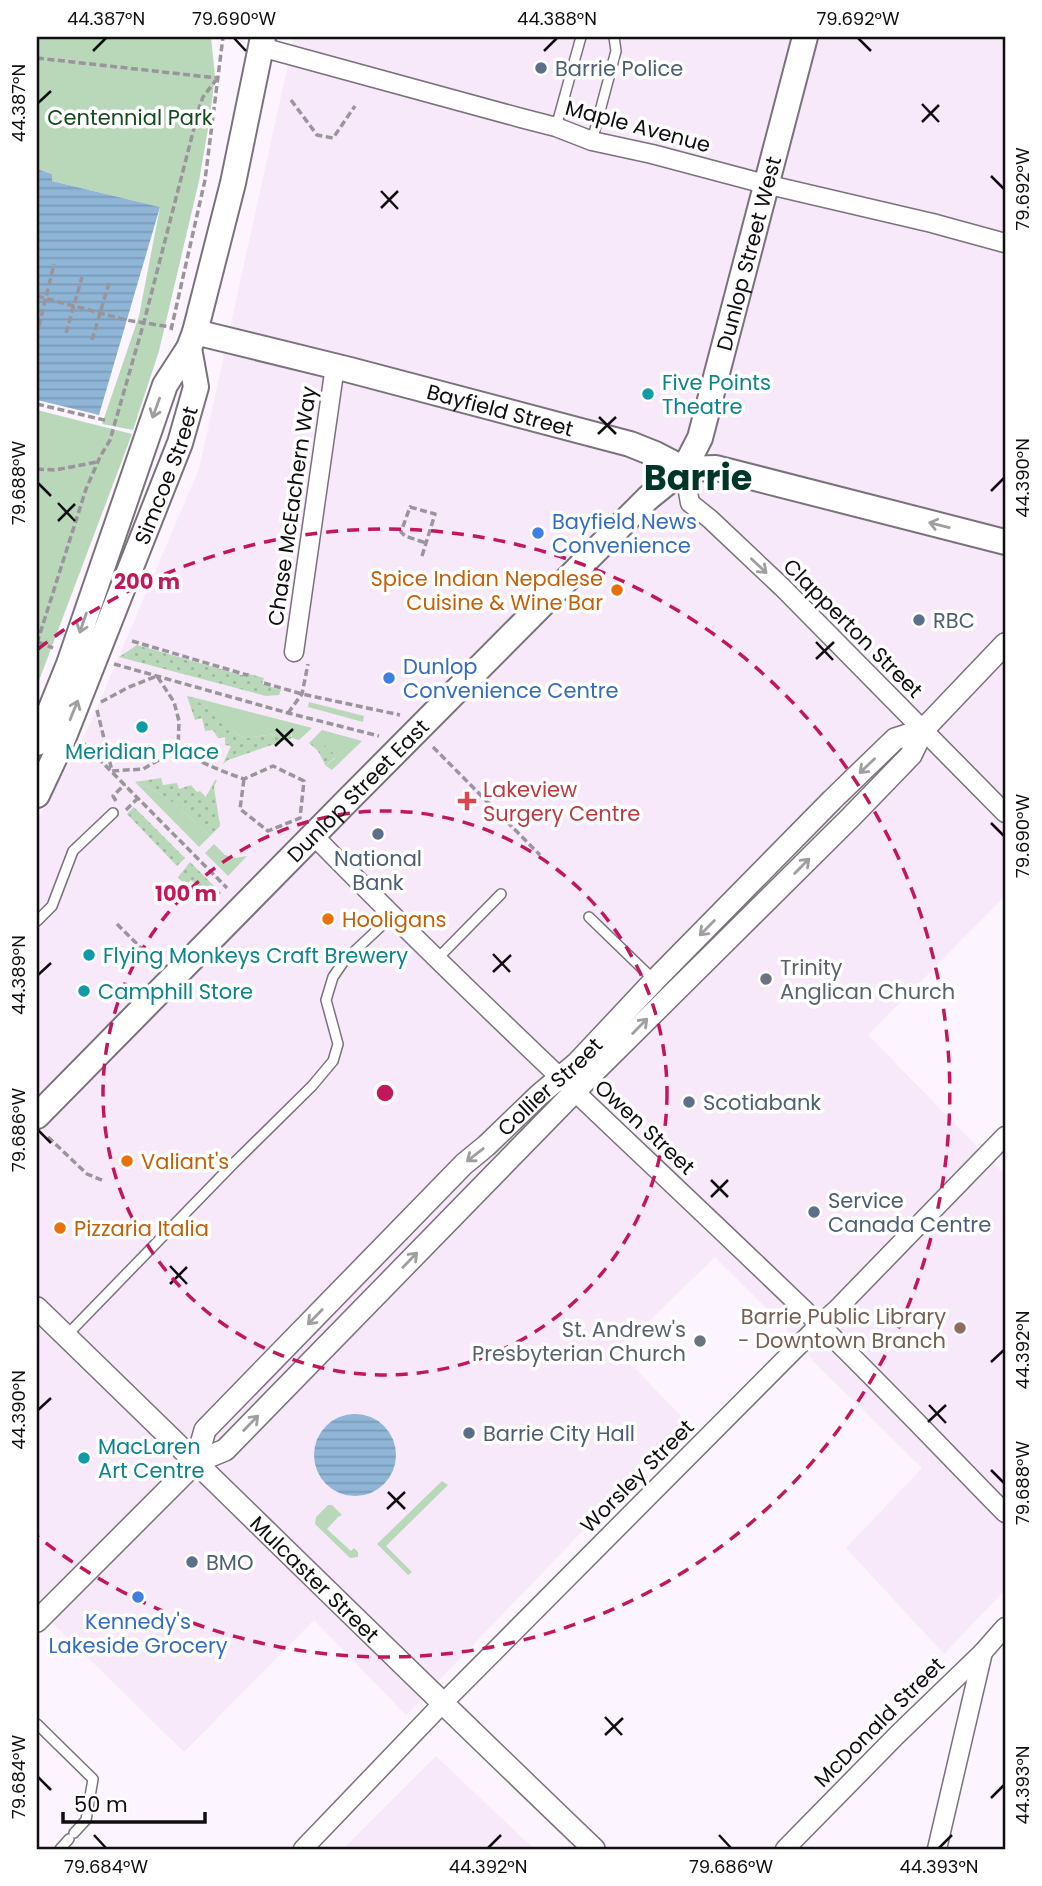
<svg xmlns="http://www.w3.org/2000/svg" width="1042" height="1886" viewBox="0 0 1042 1886" font-family="Poppins,sans-serif">
  <defs>
    <pattern id="grass-dots" width="8" height="8" patternUnits="userSpaceOnUse" patternTransform="scale(1.75)"><rect width="8" height="8" fill="#b8d8b9"/><path d="M2 2h.1M6 6h.1" fill="none" stroke="#9db89e" stroke-width="1.8" stroke-linecap="round"/></pattern>
    <pattern id="water-rules" width="6" height="5" patternUnits="userSpaceOnUse" patternTransform="scale(1.75)"><rect width="6" height="5" fill="#8fb5d7"/><path d="M0 2.5h6" fill="none" stroke="#7a9ab8"/></pattern>
  </defs>
  <rect width="100%" height="100%" fill="#fcf4fe"/>
  <g fill="#f7e9fa">
    <path d="M294 37H1005V896L868 1035 1005 1175V1590L944 1654 846 1548 922 1468 816 1364 783 1325 715 1257 618 1351 687 1422 406 1715 314 1620 184 1752 37 1608V821L90 724 199 469Z"/>
    <path d="M436 1756 534 1849H343Z"/>
  </g>
  <g fill="url(#grass-dots)">
    <path d="M137 645 248 677 249 674 264 678 262 684 281 690 279 695 266 696 119 657Z"/>
    <path d="M187 696 192 697 231 725 234 732 244 738 290 732 292 738 228 760 223 764 231 746 225 745V737L218 738 213 730 205 731 202 718 195 720Z"/>
    <path d="M315 737 334 753 335 757 326 766 318 751 309 743Z"/>
    <path d="M161 778 163 785 177 783 179 789 191 785 197 792 200 791 206 797 215 780H217L214 787 220 826 210 836C187 814 166 793 135 782Z"/>
    <path d="M134 807 185 858 177 866 127 814Z"/>
    <path d="M190 862 221 893 213 901 191 880 186 886 178 877Z"/>
  </g>
  <g fill="#b8d8b9">
    <path d="M37 37H211L215 76 209 123 199 181 159 351 133 430 102 424 139 316 160 207 52 181V174L37 169Z"/>
    <path d="M37 410 132 434 37 686Z"/>
    <path d="M192 697 312 728 299 740 292 738V735L290 732 244 738 234 732 230 725Z"/>
    <path d="M309 702 364 716 363 722 308 707Z"/>
    <path d="M322 730 362 741 332 770 326 766 335 758 333 753 315 737Z"/>
    <path d="M135 782C166 793 187 814 210 836L199 847Z"/>
    <path d="M214 844 225 855 235 858 247 856 228 876 205 853Z"/>
    <path d="M442 1481 448 1485 386 1546 412 1572 408 1575 377 1544Z"/>
    <path d="M328 1505H332L342 1515 338 1517 327 1529 351 1551 354 1548 358 1552V1557L350 1558 315 1524 316 1517Z"/>
  </g>
  <g fill="url(#water-rules)">
    <path d="M37 169 52 174V181L160 207 99 415 37 400Z"/>
    <circle cx="355" cy="1455" r="41"/>
  </g>
  <g fill="none" stroke-linecap="round" stroke-linejoin="round">
    <g stroke="#79727b" stroke-width="12">
      <g id="service">
        <path d="M556 127 581 37"/>
        <path d="M592 141 616 51 614 37"/>
        <path d="M589 917 653 979"/>
        <path d="M37 921 52 906 73 851 113 813"/>
        <path d="M438 958 501 894"/>
        <path d="M66 1336 234 1163 312 1086 333 1061 338 1044 326 1000 333 977 344 961 393 915"/>
        <path d="M37 1724 93 1779 86 1820 74 1833"/>
        <path d="M60 1849 69 1839"/>
      </g>
    </g>
    <g stroke="#79727b" stroke-width="21">
      <g id="minor">
        <path d="M261 47 521 118 556 127 592 141 652 154 765 184 932 223 1005 243"/>
        <path d="M684 469 690 503 710 519 782 587 1005 813"/>
        <path d="M294 652 335 366"/>
        <path d="M313 835C477 1003 650 1161 819 1324 883 1386 943 1450 1005 1513"/>
        <path d="M303 1849 442 1704 819 1325 837 1309 1005 1136"/>
        <path d="M785 1849 897 1735 983 1652 1005 1627"/>
        <path d="M937 1849 983 1652"/>
      </g>
    </g>
    <g stroke="#79727b" stroke-width="24">
      <g id="tertiary">
        <path id="s1" d="M37 1308C223 1488 407 1670 594 1849"/>
        <path id="s2" d="M196 1462 205 1430 464 1164 486 1146 539 1095 577 1063 654 981 832 800 895 739 923 730"/>
        <path d="M37 1621 196 1462 225 1450 591 1075 851 817 911 755 923 730 1005 644"/>
      </g>
    </g>
    <g stroke="#79727b" stroke-width="28">
      <g id="secondary">
        <path id="s3" d="M195 332 350 370 630 444 655 454 684 469 716 468 1005 542"/>
        <path d="M37 743 69 664 165 385 189 348 195 332 233 183 263 37"/>
        <path id="s4" d="M37 795 61 744 180 443 196 387 189 348"/>
        <path id="s5" d="M37 1116C240 909 443 703 648 498L684 469 700 438 805 37"/>
      </g>
    </g>
    <g stroke="#9a949b" stroke-width="3.5" stroke-dasharray="7 3.5" stroke-linecap="butt">
      <path d="M37 58 217 78"/>
      <path d="M291 100 317 135 333 138 355 106"/>
      <path d="M37 296 126 320 171 327"/>
      <path d="M39 326 54 264"/>
      <path d="M171 330 205 180 223 37"/>
      <path d="M66 333 82 277"/>
      <path d="M92 340 109 283"/>
      <path d="M37 404 108 421"/>
      <path d="M37 469 55 470 97 462"/>
      <path d="M422 556 435 514 410 507 401 532 405 536 426 543"/>
      <path d="M132 641 247 675V673"/>
      <path d="M38 642 53 648"/>
      <path d="M37 643 86 489 100 457 110 440 144 322 200 105 203 97 216 80"/>
      <path d="M114 664 288 713 379 736"/>
      <path d="M264 683 302 694 400 715"/>
      <path d="M101 702 129 687 157 676 174 702 179 721 178 749C199 762 221 771 244 779L273 766 304 781 300 818 268 831 240 809 244 779"/>
      <path d="M97 710 112 771 143 769 178 749"/>
      <path d="M288 713 302 694 308 664"/>
      <path d="M83 743 227 888"/>
      <path d="M433 747 540 855"/>
      <path d="M116 801 113 796 125 784"/>
      <path d="M126 810 138 798"/>
      <path d="M117 924 155 962"/>
      <path d="M48 1137 87 1174 104 1181"/>
    </g>
    <use href="#service" stroke="#fff" stroke-width="9"/>
    <use href="#minor" stroke="#fff" stroke-width="18"/>
    <use href="#tertiary" stroke="#fff" stroke-width="21"/>
    <use href="#secondary" stroke="#fff" stroke-width="24"/>
  </g>
  <defs><path id="oneway-shaft" d="M-6 0H5M1.5-3L5.5 0L1.5 3" fill="none" stroke-width="1.6" stroke-linecap="round" stroke-linejoin="round" transform="scale(1.75)"/></defs>
  <g stroke="#a09fa0">
    <use href="#oneway-shaft" transform="translate(156 408) rotate(110)"/>
    <use href="#oneway-shaft" transform="translate(939 525) rotate(-166)"/>
    <use href="#oneway-shaft" transform="translate(759 566) rotate(43)"/>
    <use href="#oneway-shaft" transform="translate(83 623) rotate(109)"/>
    <use href="#oneway-shaft" transform="translate(74 710) rotate(-68)"/>
    <use href="#oneway-shaft" transform="translate(867 766) rotate(136)"/>
    <use href="#oneway-shaft" transform="translate(802 866) rotate(-45)"/>
    <use href="#oneway-shaft" transform="translate(707 928) rotate(135)"/>
    <use href="#oneway-shaft" transform="translate(640 1026) rotate(-45)"/>
    <use href="#oneway-shaft" transform="translate(475 1155) rotate(142)"/>
    <use href="#oneway-shaft" transform="translate(410 1260) rotate(-46)"/>
    <use href="#oneway-shaft" transform="translate(315 1317) rotate(134)"/>
    <use href="#oneway-shaft" transform="translate(251 1423) rotate(-46)"/>
  </g>
  <path fill="none" stroke="#110e11" stroke-width="2.5" d="M234 38 246 51M858 38 871 51M93 51 106 38M544 51 557 38M38 103 51 91M922 104 939 122M922 122 939 105M991 176 1004 189M381 191 398 209M381 208 398 191M599 417 616 434M598 434 616 417M38 483 51 496M991 491 1004 478M58 503 75 521M58 521 75 504M816 642 833 660M816 659 834 642M276 729 293 746M275 746 293 729M991 823 1004 836M493 954 510 972M493 972 511 955M38 975 51 963M38 1130 51 1143M711 1180 728 1197M711 1197 728 1180M170 1266 187 1284M170 1284 187 1267M991 1362 1004 1350M929 1405 946 1423M38 1410 51 1398M928 1422 946 1405M991 1470 1004 1483M388 1492 405 1509M387 1509 405 1492M605 1717 622 1735M605 1735 623 1718M38 1777 51 1790M991 1798 1004 1785M94 1835 106 1848M719 1835 731 1848M488 1848 501 1835M939 1848 952 1835"/>
  <g fill="none" stroke="#c2185b" stroke-width="3.5" stroke-dasharray="12 9">
    <circle cx="385" cy="1093" r="282"/>
    <path d="M38 649A564 564 0 1 1 38 1537"/>
  </g>
  <g fill="#5c6f8a" stroke="#fff" stroke-width="2.5">
    <circle cx="541" cy="68" r="7"/>
    <circle cx="919" cy="620" r="7"/>
    <circle cx="378" cy="834" r="7"/>
    <circle cx="689" cy="1102" r="7"/>
    <circle cx="814" cy="1212" r="7"/>
    <circle cx="469" cy="1433" r="7"/>
    <circle cx="192" cy="1562" r="7"/>
  </g>
  <g fill="#0f9aa8" stroke="#fff" stroke-width="2.5">
    <circle cx="648" cy="394" r="7"/>
    <circle cx="142" cy="727" r="7"/>
    <circle cx="89" cy="955" r="7"/>
    <circle cx="84" cy="991" r="7"/>
    <circle cx="84" cy="1458" r="7"/>
  </g>
  <g fill="#3f7fe0" stroke="#fff" stroke-width="2.5">
    <circle cx="538" cy="533" r="7"/>
    <circle cx="389" cy="678" r="7"/>
    <circle cx="138" cy="1597" r="7"/>
  </g>
  <g fill="#e8710a" stroke="#fff" stroke-width="2.5">
    <circle cx="617" cy="590" r="7"/>
    <circle cx="328" cy="919" r="7"/>
    <circle cx="127" cy="1161" r="7"/>
    <circle cx="60" cy="1228" r="7"/>
  </g>
  <path fill="#e0444e" stroke="#fff" stroke-width="2.5" d="M463.5 790.5h7v7h7v7h-7v7h-7v-7h-7v-7h7z"/>
  <g fill="#6b7280" stroke="#fff" stroke-width="2.5">
    <circle cx="766" cy="979" r="7"/>
    <circle cx="700" cy="1341" r="7"/>
  </g>
  <circle fill="#8d6e63" stroke="#fff" stroke-width="2.5" cx="960" cy="1328" r="7"/>
  <g text-anchor="middle" dominant-baseline="central" stroke-width="7" stroke-linejoin="round" paint-order="stroke">
    <g font-size="21" fill="#4e5e75" stroke="#fff" text-anchor="start">
      <text x="555" y="68">Barrie Police</text>
      <text x="933" y="620">RBC</text>
      <text x="378" y="858" text-anchor="middle">National<tspan x="378" dy="24">Bank</tspan></text>
      <text x="703" y="1102">Scotiabank</text>
      <text x="828" y="1200">Service<tspan x="828" dy="24">Canada Centre</tspan></text>
      <text x="483" y="1433">Barrie City Hall</text>
      <text x="206" y="1562">BMO</text>
    </g>
    <g font-size="21" fill="#134b1d" stroke="#fff">
      <text x="130" y="117">Centennial Park</text>
    </g>
    <g font-size="21" fill="#110e11" stroke="#fff">
      <text transform="translate(638 126) rotate(15)">Maple Avenue</text>
      <text stroke="none"><textPath href="#s5" startOffset="1141">Dunlop Street West</textPath></text>
      <text stroke="none"><textPath href="#s3" startOffset="315">Bayfield Street</textPath></text>
      <text stroke="none"><textPath href="#s4" startOffset="345">Simcoe Street</textPath></text>
      <text transform="translate(292 506) rotate(-82)">Chase McEachern Way</text>
      <text transform="translate(853 628) rotate(45)">Clapperton Street</text>
      <text stroke="none"><textPath href="#s5" startOffset="457">Dunlop Street East</textPath></text>
      <text stroke="none"><textPath href="#s2" startOffset="520">Collier Street</textPath></text>
      <text transform="translate(645 1127) rotate(43)">Owen Street</text>
      <text transform="translate(637 1476) rotate(-45)">Worsley Street</text>
      <text stroke="none"><textPath href="#s1" startOffset="388">Mulcaster Street</textPath></text>
      <text transform="translate(879 1722) rotate(-45)">McDonald Street</text>
    </g>
    <g font-size="21" fill="#0d838f" stroke="#fff" text-anchor="start">
      <text x="662" y="382">Five Points<tspan x="662" dy="24">Theatre</tspan></text>
      <text x="142" y="751" text-anchor="middle">Meridian Place</text>
      <text x="103" y="955">Flying Monkeys Craft Brewery</text>
      <text x="98" y="991">Camphill Store</text>
      <text x="98" y="1446">MacLaren<tspan x="98" dy="24">Art Centre</tspan></text>
    </g>
    <g font-size="21" fill="#366cbe" stroke="#fff" text-anchor="start">
      <text x="552" y="521">Bayfield News<tspan x="552" dy="24">Convenience</tspan></text>
      <text x="403" y="666">Dunlop<tspan x="403" dy="24">Convenience Centre</tspan></text>
      <text x="138" y="1621" text-anchor="middle">Kennedy's<tspan x="138" dy="24">Lakeside Grocery</tspan></text>
    </g>
    <g font-size="21" fill="#c56008" stroke="#fff" text-anchor="start">
      <text x="603" y="578" text-anchor="end">Spice Indian Nepalese<tspan x="603" dy="24">Cuisine &amp; Wine Bar</tspan></text>
      <text x="342" y="919">Hooligans</text>
      <text x="141" y="1161">Valiant's</text>
      <text x="74" y="1228">Pizzaria Italia</text>
    </g>
    <g font-size="21" fill="#be3a42" stroke="#fff" text-anchor="start">
      <text x="483" y="789">Lakeview<tspan x="483" dy="24">Surgery Centre</tspan></text>
    </g>
    <g font-size="21" fill="#5b616d" stroke="#fff" text-anchor="start">
      <text x="780" y="967">Trinity<tspan x="780" dy="24">Anglican Church</tspan></text>
      <text x="686" y="1329" text-anchor="end">St. Andrew's<tspan x="686" dy="24">Presbyterian Church</tspan></text>
    </g>
    <g font-size="21" fill="#785e54" stroke="#fff" text-anchor="end">
      <text x="946" y="1316">Barrie Public Library<tspan x="946" dy="24">- Downtown Branch</tspan></text>
    </g>
    <g font-size="35" font-weight="bold" fill="#003627" stroke="#fff">
      <text x="698" y="477">Barrie</text>
    </g>
  </g>
  <circle cx="385" cy="1093" r="10" fill="#c2185b" stroke="#fff" stroke-width="3.5"/>
  <g font-size="21" text-anchor="middle" font-weight="bold" fill="#c2185b" stroke="#fff" stroke-width="7" stroke-linejoin="round" paint-order="stroke">
    <text x="147" y="589">200 m</text>
    <text x="186" y="901">100 m</text>
  </g>
  <rect width="1042" height="1886" fill="none" stroke="#ffffff" stroke-width="77"/>
  <path d="M63 1812v10h142v-10" fill="none" stroke="#110e11" stroke-width="3.5"/>
  <text x="74" y="1812" font-size="21" fill="#110e11" stroke="#ffffff" stroke-width="5" paint-order="stroke">50 m</text>
  <rect x="38" y="38" width="966" height="1810" fill="none" stroke="#110e11" stroke-width="2.5"/>
  <g font-size="18" text-anchor="middle" fill="#110e11">
    <text x="106" y="25">44.387°N</text>
    <text x="234" y="25">79.690°W</text>
    <text x="557" y="25">44.388°N</text>
    <text x="858" y="25">79.692°W</text>
    <text transform="translate(19 103) rotate(-90)" y="6">44.387°N</text>
    <text transform="translate(1023 189) rotate(-90)" y="6">79.692°W</text>
    <text transform="translate(1023 478) rotate(-90)" y="6">44.390°N</text>
    <text transform="translate(19 483) rotate(-90)" y="6">79.688°W</text>
    <text transform="translate(1023 836) rotate(-90)" y="6">79.690°W</text>
    <text transform="translate(19 975) rotate(-90)" y="6">44.389°N</text>
    <text transform="translate(19 1130) rotate(-90)" y="6">79.686°W</text>
    <text transform="translate(1023 1350) rotate(-90)" y="6">44.392°N</text>
    <text transform="translate(19 1410) rotate(-90)" y="6">44.390°N</text>
    <text transform="translate(1023 1483) rotate(-90)" y="6">79.688°W</text>
    <text transform="translate(19 1777) rotate(-90)" y="6">79.684°W</text>
    <text transform="translate(1023 1785) rotate(-90)" y="6">44.393°N</text>
    <text x="106" y="1873">79.684°W</text>
    <text x="488" y="1873">44.392°N</text>
    <text x="731" y="1873">79.686°W</text>
    <text x="939" y="1873">44.393°N</text>
  </g>
</svg>
